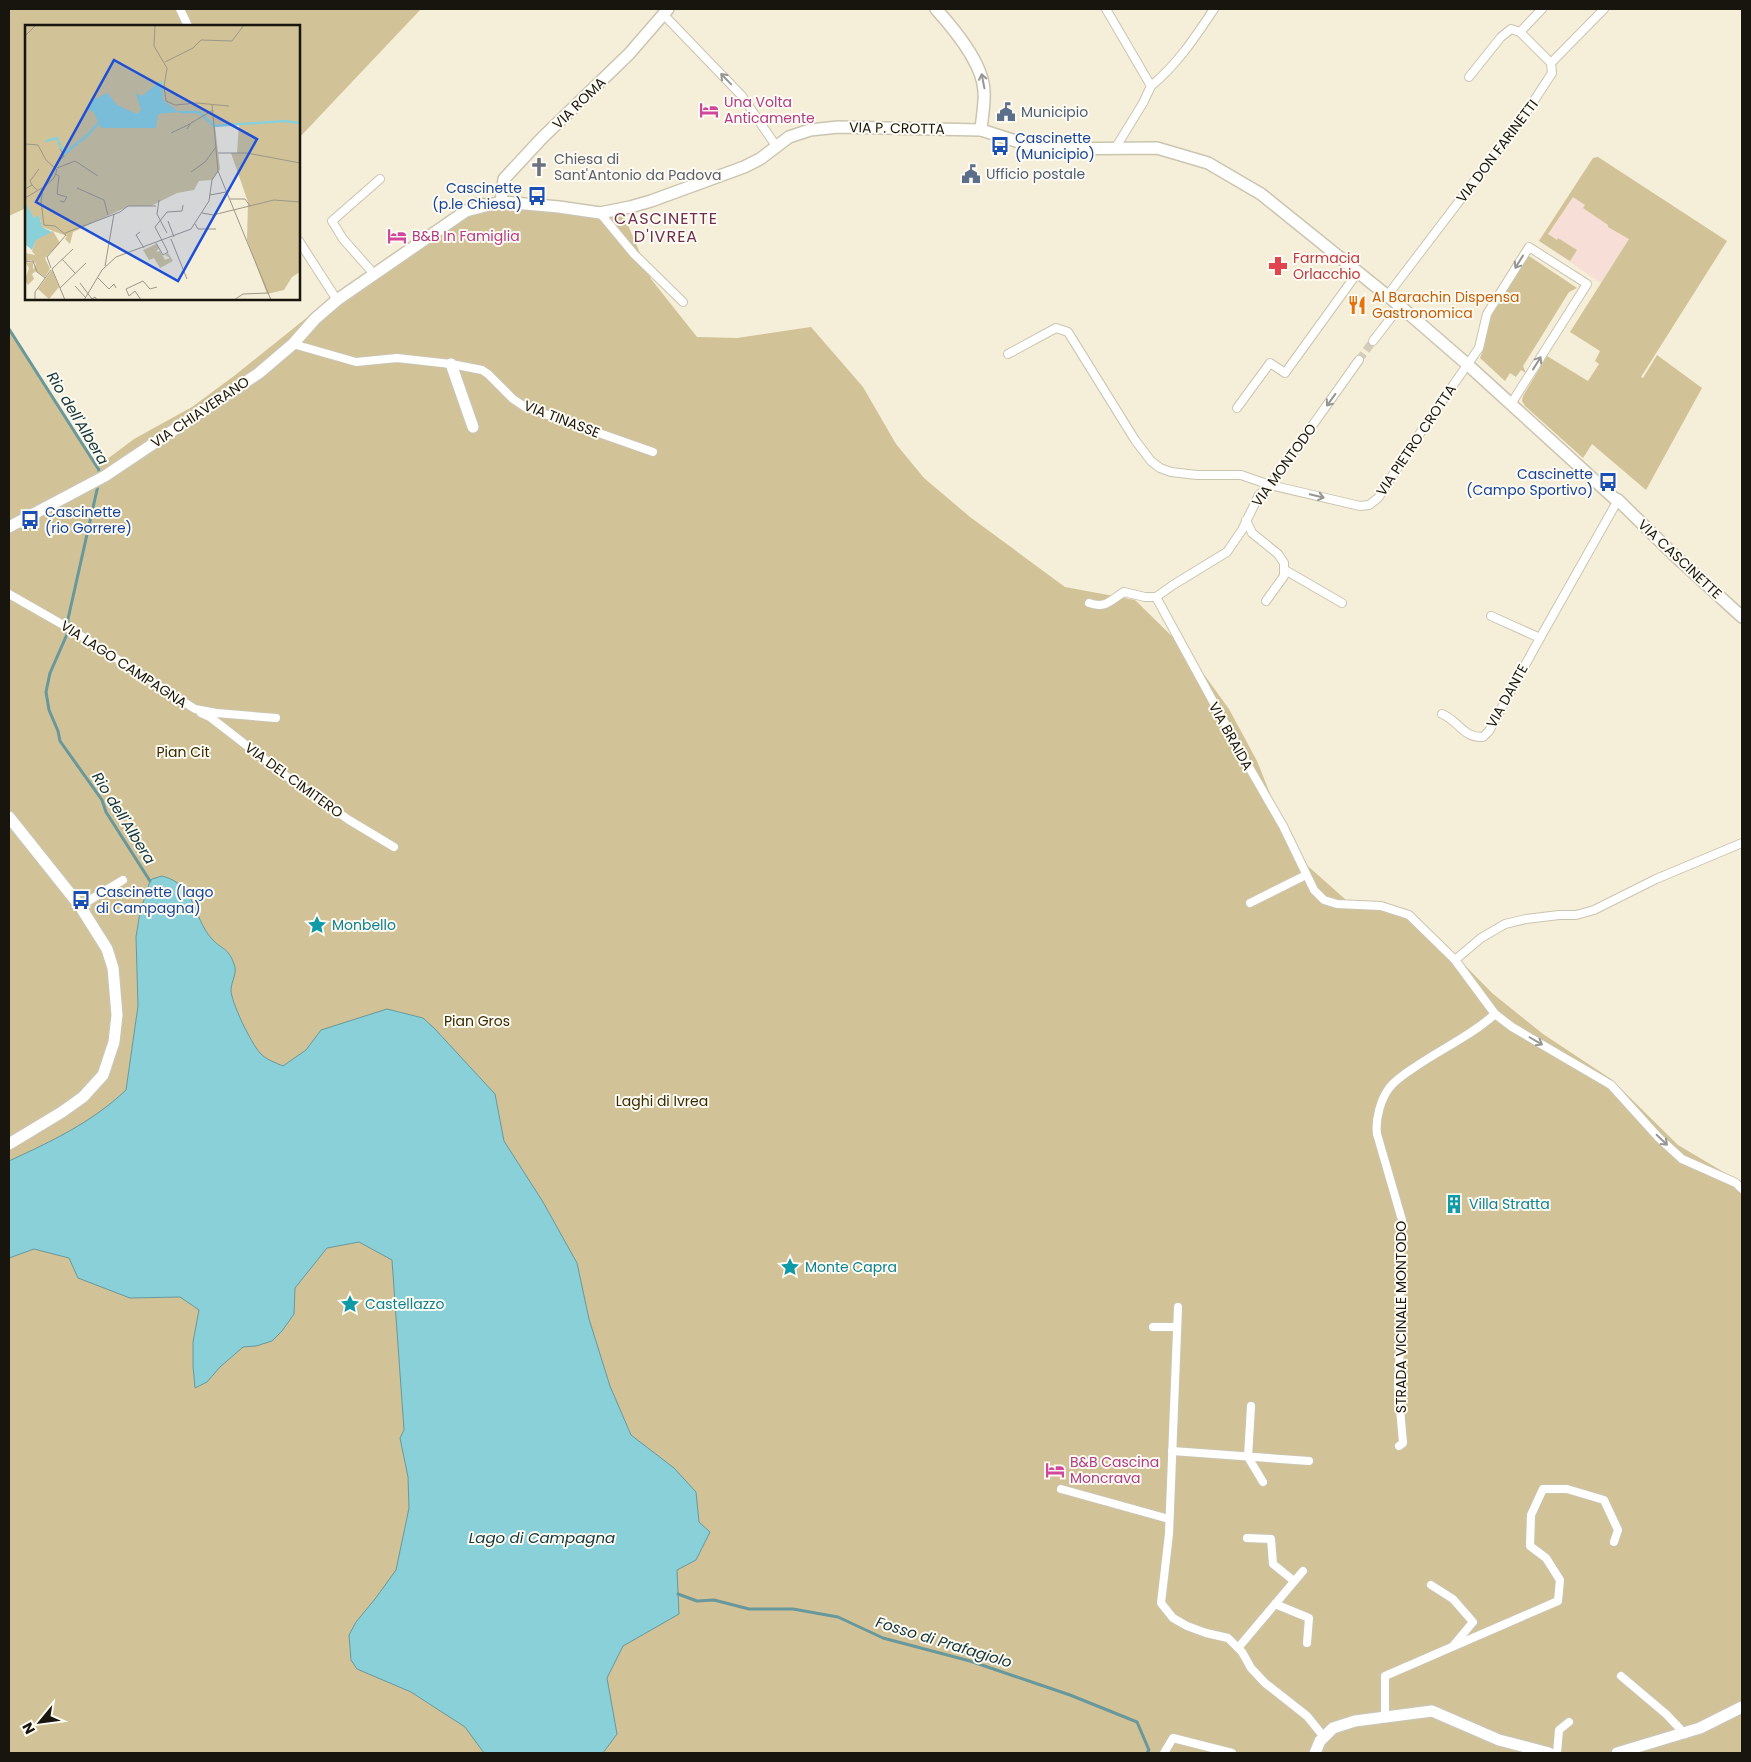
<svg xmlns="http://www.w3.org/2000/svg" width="1751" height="1762" viewBox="0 0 1751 1762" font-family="Poppins,sans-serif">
  <rect width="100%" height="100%" fill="#f5eed9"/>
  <path fill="#f7ded7" d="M1598 157 1656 196 1601 283 1539 241 1593 158Z"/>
  <g fill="#d1c397">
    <path d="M9 9H421L299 138V26H26V208L9 216Z"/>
    <path d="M1598 157 1727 241 1641 377 1643 378 1657 355 1702 388 1646 490 1592 444 1583 458 1525 406 1522 401 1523 396 1547 356 1588 381 1599 364 1595 361 1600 351 1570 332 1629 239 1608 227V225L1583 208 1585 205 1573 197 1548 234 1557 240 1558 238 1577 250 1570 261 1539 241 1593 158Z"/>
    <path d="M474 197 543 201 600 212 621 209 651 279 697 337 737 338 811 327 863 387 896 444 924 478 970 517 1065 587 1135 600 1187 651 1229 709 1257 761 1277 811 1300 859 1346 900 1407 913 1439 939 1492 993 1543 1034 1611 1079 1678 1145 1742 1183V1753H9V330L98 466 134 439 192 407 234 376 335 295 420 236Z"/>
    <path d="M1526 255 1529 256 1577 288 1569 292 1523 366 1526 373 1521 370 1516 377 1510 373 1505 381 1480 358 1485 345 1488 316Z"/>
  </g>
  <path fill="#8ad0d9" stroke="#68989c" d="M162 876C197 885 192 917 212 939 222 950 228 947 234 964 238 972 231 982 231 990 231 1002 251 1043 260 1053 265 1059 276 1063 283 1066L306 1050 321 1030 387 1009 423 1018 434 1028 495 1094 504 1141 543 1202 577 1263 589 1319 610 1386 631 1435 674 1468 696 1492 699 1522 710 1532 696 1560 677 1570 679 1614 623 1646 607 1678 617 1734 603 1753H484L465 1727 411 1692 357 1669 351 1660 349 1635 356 1622 375 1599 396 1570 409 1508 408 1477 400 1438 404 1430 392 1260 359 1242 327 1248 295 1288 294 1314 282 1331 272 1341 256 1346 243 1347 220 1367 207 1382 195 1388 193 1366V1342L199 1310 180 1297 130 1298 78 1278 69 1258 34 1249 9 1258V1161C52 1141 91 1123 126 1090L138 1006 136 937 140 912 150 881 152 879Z"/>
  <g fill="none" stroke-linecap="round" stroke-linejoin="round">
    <g stroke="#68989c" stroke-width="3">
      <path d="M9 329 99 470V475"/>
      <path d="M99 481 68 619V632L50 673 46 692 49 710 58 731 60 741 102 800 106 812 150 881"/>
      <path d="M678 1594 697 1601 714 1600 749 1609H793L838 1617 883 1638 970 1661 1070 1695 1137 1722 1149 1750 1147 1753"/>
    </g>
    <path stroke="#d4cdbb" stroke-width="8" stroke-dasharray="8 4" stroke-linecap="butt" d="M1359 360 1373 341"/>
    <g stroke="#cbc5b0" stroke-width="10">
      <g id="street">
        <path d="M180 9 188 26"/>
        <path d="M1106 9 1151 86 1143 103 1116 147"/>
        <path d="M664 15 742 96 776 146"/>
        <path d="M1520 32 1542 9"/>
        <path d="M1469 77 1501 37 1511 29 1520 32 1551 63"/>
        <path d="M1151 86C1177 65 1196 36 1214 9"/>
        <path d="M600 213 634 254 683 302"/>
        <path d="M299 241 337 300"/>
        <path d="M374 274 343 239 332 221 380 179"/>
        <path d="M1387 296 1524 116 1552 73 1551 63 1604 9"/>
        <path d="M1373 341 1400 306"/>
        <path d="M293 344 356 362 397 358 451 364 482 370 488 374 513 399 525 407 653 452"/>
        <path d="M1008 354 1056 328 1068 332 1135 440 1151 461 1160 468 1171 472 1197 475H1241L1270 485 1360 506 1369 505 1378 498 1426 424 1479 348 1487 314 1529 247 1587 284 1511 404"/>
        <path d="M1237 408 1270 363 1285 373 1358 272"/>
        <path d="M1246 520 1252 533 1278 554 1284 563V576L1266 601"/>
        <path d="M1285 570 1342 603"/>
        <path d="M9 594 72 630 195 709 216 713 276 718"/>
        <path d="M1156 597 1245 760 1283 826 1314 890 1324 900 1337 904 1381 906 1409 915 1455 960 1495 1014 1512 1027 1611 1085 1659 1138 1682 1159 1736 1183 1742 1189"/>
        <path d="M1156 597 1173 585 1227 552 1242 530 1259 495 1270 485 1359 360"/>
        <path d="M1089 603C1106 609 1111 600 1124 592L1145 597H1156"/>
        <path d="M1491 616 1540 638 1618 500"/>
        <path d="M201 713 210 717 286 776 349 820 394 847"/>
        <path d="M1442 714C1459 721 1463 738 1483 737L1489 731 1540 638"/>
        <path d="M1250 903 1306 875"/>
        <path d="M80 906 123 880"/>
        <path d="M1455 960 1481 938 1505 924 1526 919 1559 915H1576L1594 910 1656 879 1742 843"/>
        <path d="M1178 1307 1169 1534 1161 1603 1173 1618 1187 1626 1206 1633 1228 1638 1242 1652 1251 1668 1265 1683 1307 1716 1324 1737"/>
        <path d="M1153 1327H1177"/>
        <path d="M1251 1406 1248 1457 1263 1482"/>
        <path d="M1399 1446 1403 1443 1398 1385 1401 1329 1399 1245 1402 1220 1377 1134C1375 1119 1381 1098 1390 1087 1397 1078 1409 1071 1418 1065 1443 1048 1472 1035 1495 1014"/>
        <path d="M1172 1451 1309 1461"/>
        <path d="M1061 1489 1169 1519"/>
        <path d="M1247 1538 1271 1539 1273 1564 1294 1581"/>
        <path d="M1431 1585 1453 1599 1473 1622 1453 1646"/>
        <path d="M1275 1604 1309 1618 1307 1643"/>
        <path d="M1238 1648 1303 1571"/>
        <path d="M1621 1676 1666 1714 1685 1734"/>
        <path d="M1385 1718V1676L1558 1601 1560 1580 1546 1558 1530 1546 1531 1515 1543 1489H1567L1604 1500 1618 1530 1614 1542"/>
        <path d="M1164 1753 1173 1738 1232 1753"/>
        <path d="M1557 1753 1559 1730 1569 1722"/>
      </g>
    </g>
    <g stroke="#cbc5b0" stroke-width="14">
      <g id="secondary">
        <path d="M936 9C954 29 983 63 984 91 985 103 982 117 981 130"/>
        <path d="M501 202 504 179 542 138 629 54 668 9"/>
        <path d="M451 364 473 427"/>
        <path d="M9 527 105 476 259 373 293 344 315 319 337 300 466 211 501 202 559 207 600 213 630 207 651 201 744 167 760 159 789 137 810 130 838 127 981 130 1041 149 1157 148 1208 163 1261 194 1400 306 1468 365 1614 498 1618 500 1673 554 1742 617"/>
        <path d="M9 817 80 906 107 949 113 968 117 1015 114 1042 103 1075 83 1097 62 1112 9 1144"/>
        <path d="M1315 1753 1320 1741 1333 1728 1355 1721 1432 1711 1499 1740 1549 1753"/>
        <path d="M1617 1753 1700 1728 1742 1707"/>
      </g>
    </g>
    <use href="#street" stroke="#fff" stroke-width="8"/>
    <use href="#secondary" stroke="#fff" stroke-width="11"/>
  </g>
  <defs><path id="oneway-shaft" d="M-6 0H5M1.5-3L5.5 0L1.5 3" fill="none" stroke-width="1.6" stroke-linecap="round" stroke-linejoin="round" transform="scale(1.25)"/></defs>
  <g stroke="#979693">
    <use href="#oneway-shaft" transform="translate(726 79) rotate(-134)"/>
    <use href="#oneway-shaft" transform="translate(983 81) rotate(-101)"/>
    <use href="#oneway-shaft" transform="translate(1519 262) rotate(122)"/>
    <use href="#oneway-shaft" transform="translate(1537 363) rotate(-58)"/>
    <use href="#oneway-shaft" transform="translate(1331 400) rotate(126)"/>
    <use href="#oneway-shaft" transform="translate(1317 496) rotate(13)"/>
    <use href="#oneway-shaft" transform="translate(1536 1041) rotate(30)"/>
    <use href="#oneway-shaft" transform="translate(1662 1140) rotate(44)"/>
  </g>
  <defs>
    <g id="hotel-bare" transform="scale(1.5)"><path d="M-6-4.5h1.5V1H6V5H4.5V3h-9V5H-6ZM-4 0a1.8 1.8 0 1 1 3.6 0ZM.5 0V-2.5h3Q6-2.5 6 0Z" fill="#d1479c" stroke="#fefbf3" stroke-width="2.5" paint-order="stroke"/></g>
    <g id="civic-bare" transform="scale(1.5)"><path d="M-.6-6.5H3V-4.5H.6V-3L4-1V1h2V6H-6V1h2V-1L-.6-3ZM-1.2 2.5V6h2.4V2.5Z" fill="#5c6f8a" stroke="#fefbf3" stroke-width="2.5" paint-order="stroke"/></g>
    <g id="bus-bare" transform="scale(1.5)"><path d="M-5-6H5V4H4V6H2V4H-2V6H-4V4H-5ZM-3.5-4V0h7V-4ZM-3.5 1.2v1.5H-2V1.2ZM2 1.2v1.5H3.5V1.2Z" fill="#1a4fb4" stroke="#fefbf3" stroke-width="2.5" paint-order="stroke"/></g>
    <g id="church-bare" transform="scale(1.5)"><path d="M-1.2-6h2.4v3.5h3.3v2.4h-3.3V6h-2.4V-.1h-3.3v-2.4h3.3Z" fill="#6b7280" stroke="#fefbf3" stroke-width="2.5" paint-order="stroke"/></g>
    <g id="pharmacy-bare" transform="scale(1.5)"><path d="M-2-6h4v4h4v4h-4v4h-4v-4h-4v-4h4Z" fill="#e0444e" stroke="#fefbf3" stroke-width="2.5" paint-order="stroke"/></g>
    <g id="restaurant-bare" transform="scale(1.5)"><path d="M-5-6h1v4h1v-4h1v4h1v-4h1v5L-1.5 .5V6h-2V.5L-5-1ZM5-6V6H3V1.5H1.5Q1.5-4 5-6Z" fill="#e8710a" stroke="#fefbf3" stroke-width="2.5" paint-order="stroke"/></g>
    <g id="sight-bare" transform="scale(1.5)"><path d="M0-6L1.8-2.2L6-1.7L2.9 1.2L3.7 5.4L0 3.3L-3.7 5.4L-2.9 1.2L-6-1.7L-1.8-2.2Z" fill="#0f9aa8" stroke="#fefbf3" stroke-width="2.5" paint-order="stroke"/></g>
    <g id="building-bare" transform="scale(1.5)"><path d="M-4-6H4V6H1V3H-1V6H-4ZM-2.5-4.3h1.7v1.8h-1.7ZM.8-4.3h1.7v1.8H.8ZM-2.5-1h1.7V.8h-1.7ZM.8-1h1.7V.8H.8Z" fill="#0f9aa8" stroke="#fefbf3" stroke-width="2.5" paint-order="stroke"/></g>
  </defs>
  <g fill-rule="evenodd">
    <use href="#hotel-bare" x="709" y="110"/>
    <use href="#civic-bare" x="1006" y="112"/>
    <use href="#bus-bare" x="1000" y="146"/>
    <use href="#church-bare" x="539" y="167"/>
    <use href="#civic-bare" x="971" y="174"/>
    <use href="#bus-bare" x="537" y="196"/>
    <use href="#hotel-bare" x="397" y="236"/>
    <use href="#pharmacy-bare" x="1278" y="266"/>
    <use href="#restaurant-bare" x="1357" y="305"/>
    <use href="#bus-bare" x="1608" y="482"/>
    <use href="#bus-bare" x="30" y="520"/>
    <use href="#bus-bare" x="81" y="900"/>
    <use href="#sight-bare" x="317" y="925"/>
    <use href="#building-bare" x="1454" y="1204"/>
    <use href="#sight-bare" x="790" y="1267"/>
    <use href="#sight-bare" x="350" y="1304"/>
    <use href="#hotel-bare" x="1055" y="1470"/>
  </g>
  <g text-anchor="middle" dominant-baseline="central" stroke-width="4" stroke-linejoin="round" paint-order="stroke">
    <g font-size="14" fill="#b23c85" stroke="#fefbf3" text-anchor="start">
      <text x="724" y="102">Una Volta<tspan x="724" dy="16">Anticamente</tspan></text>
      <text x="412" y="236">B&amp;B In Famiglia</text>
      <text x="1070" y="1462">B&amp;B Cascina<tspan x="1070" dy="16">Moncrava</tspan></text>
    </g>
    <g font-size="14" fill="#17150e" stroke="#fefbf3">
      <text transform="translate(579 103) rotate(-44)">VIA ROMA</text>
      <text transform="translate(897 128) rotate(1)">VIA P. CROTTA</text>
      <text transform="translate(1497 151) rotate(-53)">VIA DON FARINETTI</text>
      <text transform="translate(200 412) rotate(-34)">VIA CHIAVERANO</text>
      <text transform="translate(562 419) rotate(21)">VIA TINASSE</text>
      <text transform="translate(1416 440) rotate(-56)">VIA PIETRO CROTTA</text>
      <text transform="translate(1284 465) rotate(-54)">VIA MONTODO</text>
      <text transform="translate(1680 559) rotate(43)">VIA CASCINETTE</text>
      <text transform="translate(124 664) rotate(33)">VIA LAGO CAMPAGNA</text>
      <text transform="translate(1507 696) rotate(-61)">VIA DANTE</text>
      <text transform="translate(1231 736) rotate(61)">VIA BRAIDA</text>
      <text transform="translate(294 780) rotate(36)">VIA DEL CIMITERO</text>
      <text transform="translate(1401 1317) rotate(-90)">STRADA VICINALE MONTODO</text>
    </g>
    <g font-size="14" fill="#4e5e75" stroke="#fefbf3" text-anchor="start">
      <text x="1021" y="112">Municipio</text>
      <text x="986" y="174">Ufficio postale</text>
    </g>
    <g font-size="14" fill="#164399" stroke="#fefbf3" text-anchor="start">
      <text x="1015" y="138">Cascinette<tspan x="1015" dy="16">(Municipio)</tspan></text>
      <text x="522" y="188" text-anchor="end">Cascinette<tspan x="522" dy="16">(p.le Chiesa)</tspan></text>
      <text x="1593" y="474" text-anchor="end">Cascinette<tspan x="1593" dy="16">(Campo Sportivo)</tspan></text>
      <text x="45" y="512">Cascinette<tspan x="45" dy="16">(rio Gorrere)</tspan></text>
      <text x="96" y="892">Cascinette (lago<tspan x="96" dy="16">di Campagna)</tspan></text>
    </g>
    <g font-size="14" fill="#5b616d" stroke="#fefbf3" text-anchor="start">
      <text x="554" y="159">Chiesa di<tspan x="554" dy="16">Sant'Antonio da Padova</tspan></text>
    </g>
    <g font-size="14" fill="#be3a42" stroke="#fefbf3" text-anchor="start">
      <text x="1293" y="258">Farmacia<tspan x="1293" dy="16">Orlacchio</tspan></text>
    </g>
    <g font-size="14" fill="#c56008" stroke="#fefbf3" text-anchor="start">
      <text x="1372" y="297">Al Barachin Dispensa<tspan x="1372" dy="16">Gastronomica</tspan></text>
    </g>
    <g font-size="14" fill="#362a00" stroke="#fefbf3">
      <text x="183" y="752">Pian Cit</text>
      <text x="477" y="1021">Pian Gros</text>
      <text x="662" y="1101">Laghi di Ivrea</text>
    </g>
    <g font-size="14" fill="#0d838f" stroke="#fefbf3" text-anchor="start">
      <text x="332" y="925">Monbello</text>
      <text x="1469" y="1204">Villa Stratta</text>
      <text x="805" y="1267">Monte Capra</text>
      <text x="365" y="1304">Castellazzo</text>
    </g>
    <g font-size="15" font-style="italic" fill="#123539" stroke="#fefbf3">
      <text transform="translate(78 418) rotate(59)">Rio dell'Albera</text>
      <text transform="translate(124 818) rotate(58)">Rio dell'Albera</text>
      <text x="542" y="1537">Lago di Campagna</text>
      <text transform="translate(944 1642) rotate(17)">Fosso di Prafagiolo</text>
    </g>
    <g font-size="16" letter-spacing="1" fill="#6e2e4e" stroke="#fefbf3">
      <text x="666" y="218">CASCINETTE<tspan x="666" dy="18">D'IVREA</tspan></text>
    </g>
  </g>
  <g transform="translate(25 25)">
    <rect width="275" height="275" fill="#f5eed9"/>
    <path d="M0 0H275V247L267 252 259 265 242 269 222 215 223 177 206 128H212L214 99 190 101 195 144 187 155 174 156 169 165 152 168 126 181H104L48 207 45 219 40 214 42 211 17 202 14 191 9 194 0 178ZM28 206 35 218 20 233 25 244 20 252 11 246 7 249 9 254 3 260 0 255 4 243 1 238 8 237V245L11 239 8 236 6 235 0 237V228L10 230 7 226 11 214ZM131 219 134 223 131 227 135 226 140 235 145 233 140 230 143 228 148 236 135 243 129 233 124 235 118 225ZM27 245 34 262 24 274 13 264Z" fill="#d1c397"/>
    <path d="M137 55 138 75 154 87 133 89 131 103H76L69 88 63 84 66 76 82 68 92 80 112 89 116 85 111 68 117 71ZM0 177 9 193 14 190 17 202 27 207 11 215 7 225 1 220Z" fill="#8ad0d9"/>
    <path fill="none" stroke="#8ad0d9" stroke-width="2.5" d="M154 87H174L189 101 259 96 275 98M21 116 32 113 37 125M39 129 64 109 73 98"/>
    <path fill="none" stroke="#9c9788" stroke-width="1" d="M130 0 129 21 142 43 139 62 141 76 150 80 172 78 204 81M0 11 11 0M140 37 168 23 176 15 207 16 219 0M187 79 193 146M162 104 166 98 188 85M146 108 165 99M0 119 13 120 21 135 32 145 29 153 18 163 16 176 19 200 30 201 41 210 22 232 26 243M193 128H222L275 138M30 141 39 131 35 124M32 143 50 136 73 151M193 146 246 275M166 147 180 137 191 122M31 149 34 151 32 169 42 172 39 177 35 176M7 160 5 156 14 144M52 163 79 175 83 190M0 164 7 160 12 165M185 170 201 167M0 173 17 163M205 174H220L225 181M134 175 132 189 142 208M103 181H131M177 188 188 190 249 175 275 177M143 196 149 212M170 199 173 204H191M115 207 111 210 119 223M40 208 95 187 103 181M146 214 162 254M131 218 138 230 143 227 130 202 142 187 157 186 158 180M37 234 50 248M0 237 8 236 12 247 20 253M80 241 89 189M27 244 40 275M27 244 48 224M73 253 84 264 89 259 91 263M55 258 67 274 70 272 72 275M50 261 61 273M35 263 61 238M10 275V267L26 245M59 275 77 245 91 232 166 204 184 176 187 155 193 146M116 275 110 266 104 271 101 264 118 256 125 264 132 262M209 275 218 269 243 268"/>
    <path fill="#1d4ed8" fill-opacity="0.15" stroke="#1d4ed8" stroke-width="2.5" d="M89 35 232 114 153 256 11 177Z"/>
    <rect width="275" height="275" fill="none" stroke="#17150e" stroke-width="2.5"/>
  </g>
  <rect width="1751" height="1762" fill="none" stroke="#17150e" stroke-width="20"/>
  <g transform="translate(40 1722) rotate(241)" stroke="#fefbf3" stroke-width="4" paint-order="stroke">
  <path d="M0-4L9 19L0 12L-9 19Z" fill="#17150e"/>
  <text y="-8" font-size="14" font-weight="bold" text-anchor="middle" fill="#17150e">N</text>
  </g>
</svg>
